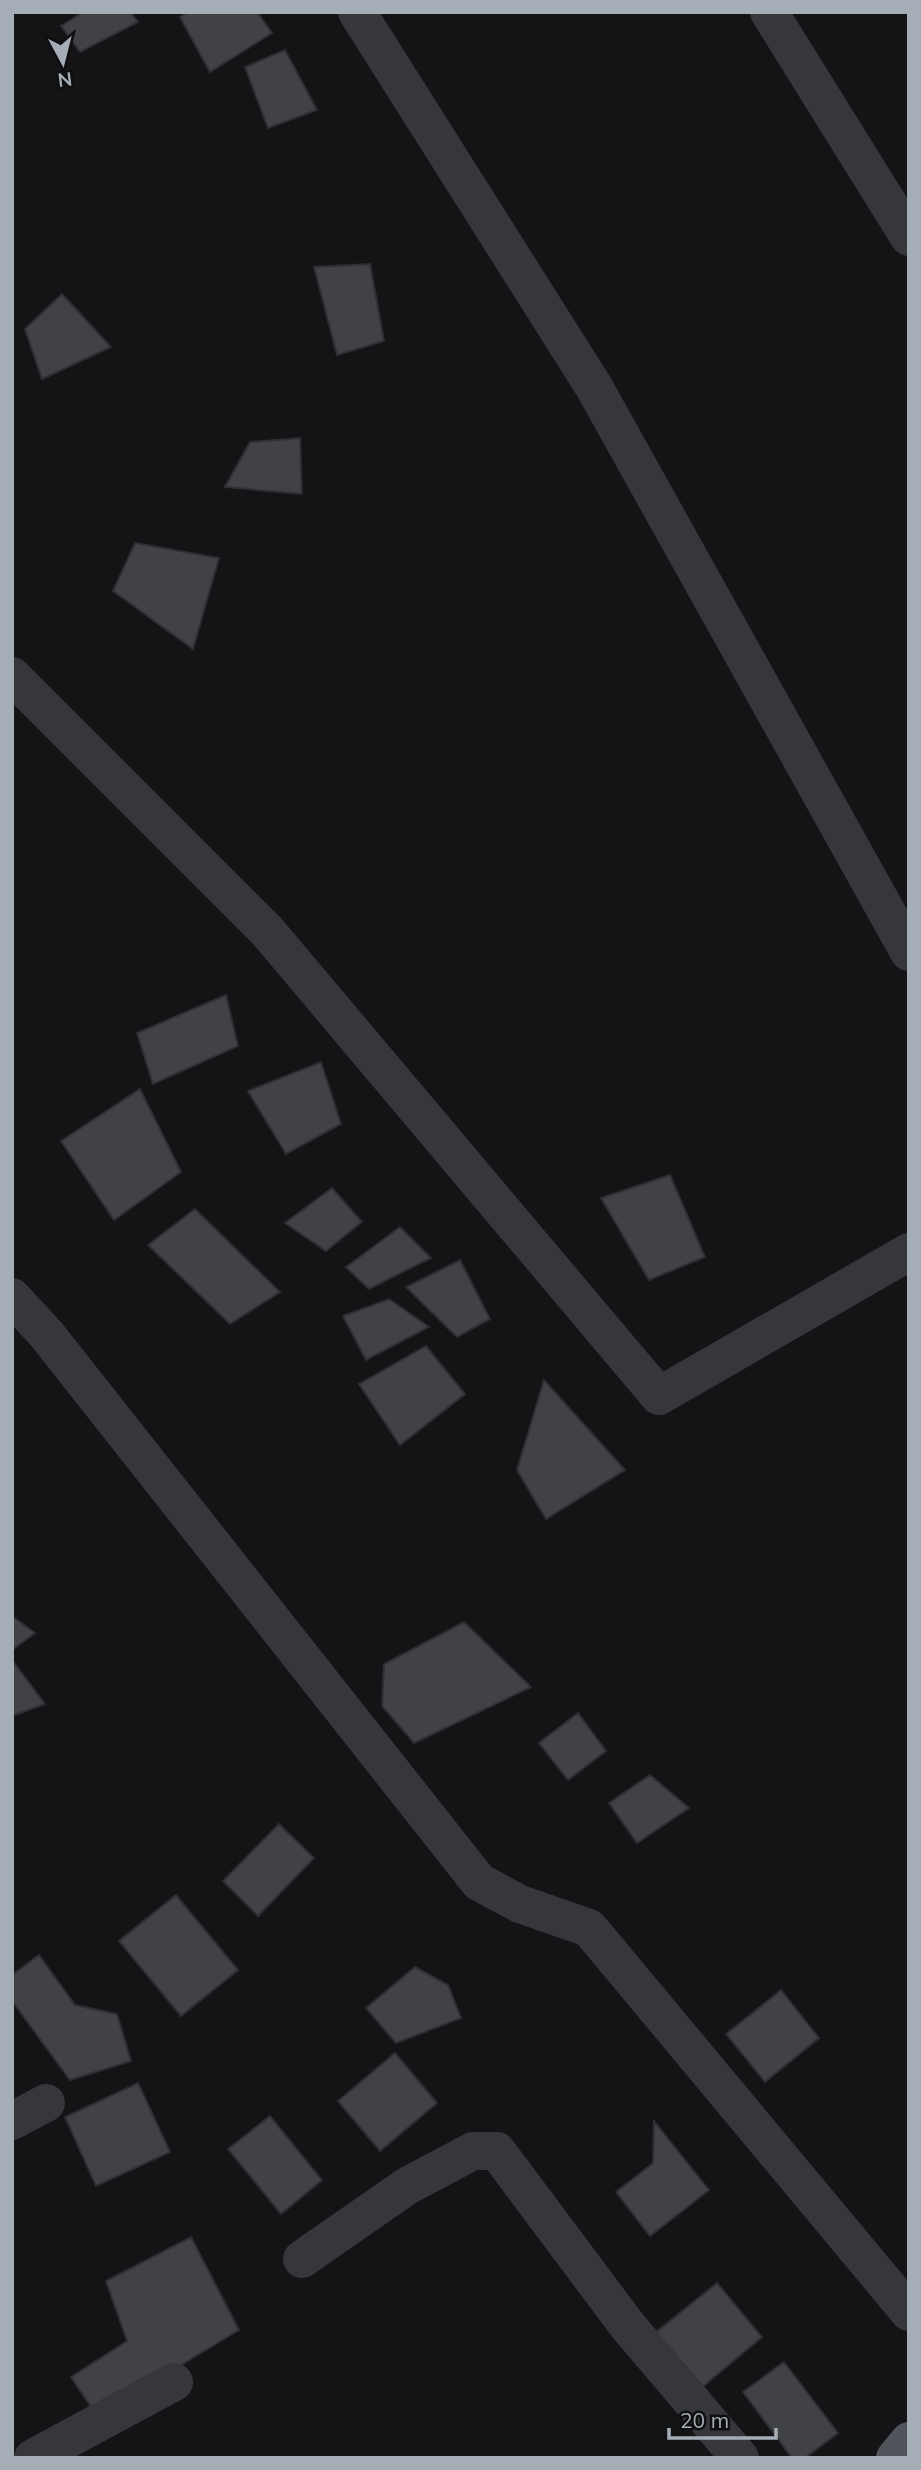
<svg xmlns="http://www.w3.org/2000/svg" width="921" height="2470" viewBox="0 0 921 2470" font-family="Mulish,sans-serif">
  <rect width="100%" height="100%" fill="#141416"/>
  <g fill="#404246" stroke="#2e2f32" stroke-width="2">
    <path d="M83 12H130L138 22 80 52 61 26Z"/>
    <path d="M188 12H257L272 33 210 72 180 17Z"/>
    <path d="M285 50 317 110 268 128 245 67Z"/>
    <path d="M370 264 384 341 337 355 314 267Z"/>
    <path d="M62 294 111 347 42 379 25 329Z"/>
    <path d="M300 438 302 494 225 487 250 442Z"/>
    <path d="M135 543 219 558 193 649 113 591Z"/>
    <path d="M226 995 238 1046 153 1084 137 1033Z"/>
    <path d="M321 1062 341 1124 286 1154 248 1091Z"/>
    <path d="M140 1089 181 1172 114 1220 61 1141Z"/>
    <path d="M670 1175 705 1257 649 1280 601 1198Z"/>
    <path d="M332 1188 362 1222 326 1251 285 1223Z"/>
    <path d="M195 1209 280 1292 230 1324 148 1245Z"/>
    <path d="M400 1227 431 1258 369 1289 346 1267Z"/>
    <path d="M460 1260 490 1319 457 1337 406 1287Z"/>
    <path d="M389 1299 429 1327 366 1360 343 1316Z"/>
    <path d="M426 1346 465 1394 400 1445 359 1384Z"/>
    <path d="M544 1380 625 1470 546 1519 517 1470Z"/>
    <path d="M12 1616 35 1633 12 1650Z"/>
    <path d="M464 1622 531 1687 414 1743 382 1706 384 1664Z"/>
    <path d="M12 1660 45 1704 12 1716Z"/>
    <path d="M578 1713 606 1751 568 1780 539 1743Z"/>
    <path d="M650 1775 689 1808 637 1843 609 1803Z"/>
    <path d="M279 1824 314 1858 258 1916 223 1881Z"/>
    <path d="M176 1895 238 1970 181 2016 119 1941Z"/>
    <path d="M39 1955 75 2005 117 2014 131 2061 70 2080 12 2001V1975Z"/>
    <path d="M415 1967 448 1985 461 2018 396 2043 366 2008Z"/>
    <path d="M781 1990 819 2038 765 2082 726 2034Z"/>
    <path d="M395 2053 437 2103 380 2151 338 2101Z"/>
    <path d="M138 2083 170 2152 96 2186 65 2117Z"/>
    <path d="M270 2116 322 2180 281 2214 228 2149Z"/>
    <path d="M654 2121 709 2190 650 2236 616 2192 653 2163Z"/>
    <path d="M191 2237 239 2330 97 2416 71 2377 127 2341 106 2281Z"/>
    <path d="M717 2283 762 2337 701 2388 655 2333Z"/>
    <path d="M784 2362 838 2433 805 2458H792L743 2392Z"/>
  </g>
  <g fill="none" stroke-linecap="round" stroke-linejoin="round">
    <g stroke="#35373b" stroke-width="38">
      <path d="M357 12 594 387 909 952"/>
      <path d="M769 12 909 237"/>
      <path d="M12 676 267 931 659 1396 909 1252"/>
      <path d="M12 1297 47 1335 479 1882 520 1904 589 1928 909 2312"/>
      <path d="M12 2121 46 2103"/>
      <path d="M302 2259 407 2186 473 2151H497L627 2325 740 2458"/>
      <path d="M33 2458 174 2382"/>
    </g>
    <path stroke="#51545a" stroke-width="38" d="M895 2458 909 2441"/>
  </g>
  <rect width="921" height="2470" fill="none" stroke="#a5adb6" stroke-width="28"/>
  <g transform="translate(63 63) rotate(173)" stroke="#0f0f11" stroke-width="5" paint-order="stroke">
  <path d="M0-5L12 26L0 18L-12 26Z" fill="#a5adb6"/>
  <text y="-10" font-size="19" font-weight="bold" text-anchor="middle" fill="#a5adb6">N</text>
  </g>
  <path d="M669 2428v10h107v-10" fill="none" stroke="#a5adb6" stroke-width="3.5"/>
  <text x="680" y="2428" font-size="21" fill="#a5adb6" stroke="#0f0f11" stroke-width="5" paint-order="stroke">20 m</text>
</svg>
